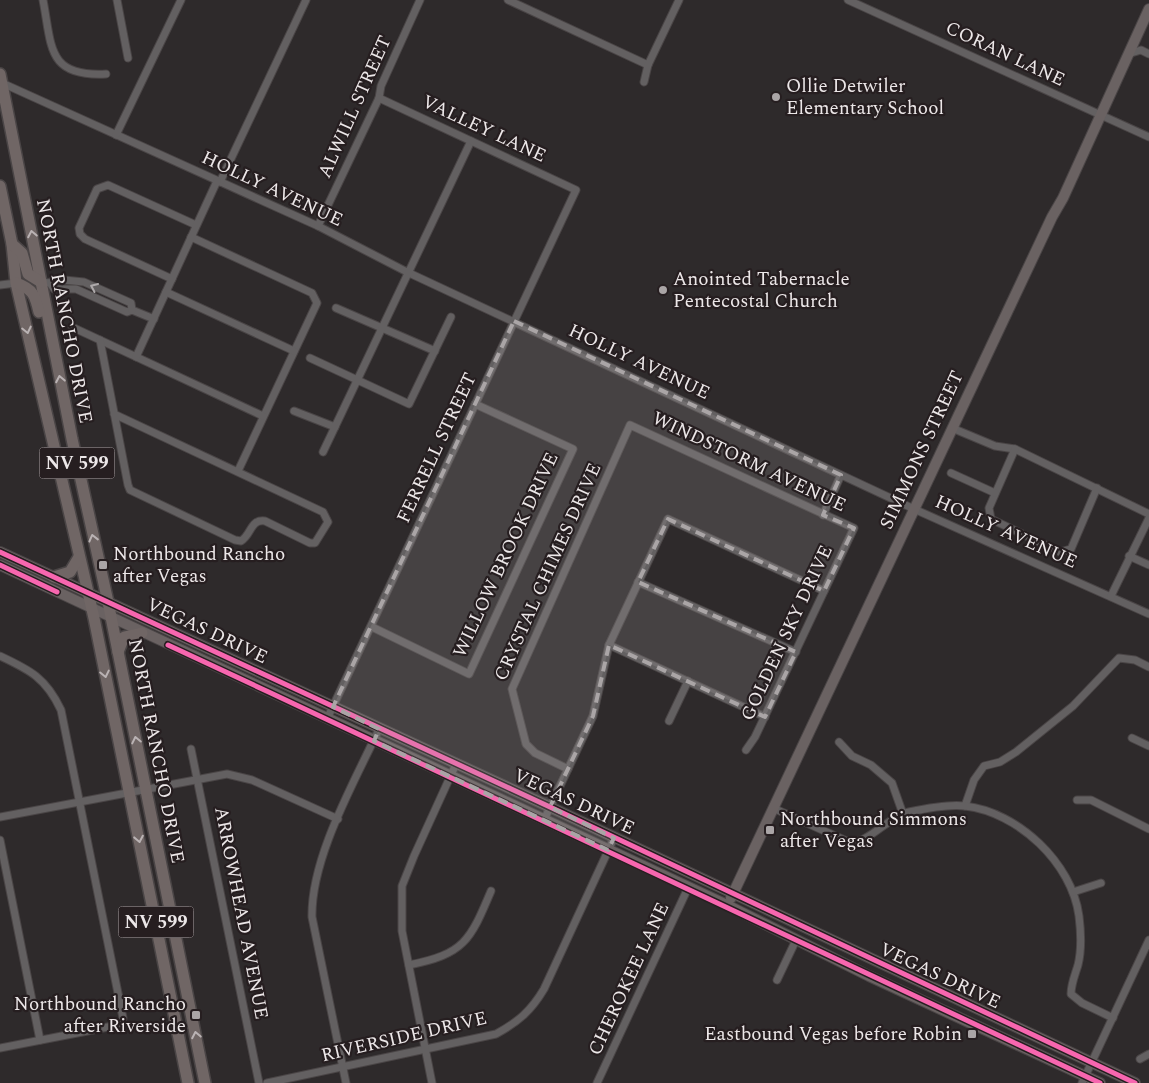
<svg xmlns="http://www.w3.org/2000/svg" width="1149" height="1083" viewBox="0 0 1149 1083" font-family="Spectral,serif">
  <rect width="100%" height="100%" fill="#2e2a2b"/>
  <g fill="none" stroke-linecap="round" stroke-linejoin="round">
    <g stroke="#4a4546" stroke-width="9">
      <g id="street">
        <path d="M43 0C52 47 47 77 106 74"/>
        <path d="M117 0 128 58"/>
        <path d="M508 0 648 65"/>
        <path d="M848 0 1149 137"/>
        <path d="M1128 54 1141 50 1149 54"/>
        <path d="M644 82 648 65 679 0"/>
        <path d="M2 83 318 226 407 272 914 509 1149 614"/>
        <path d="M116 135 181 0"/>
        <path d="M220 182 306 0"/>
        <path d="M318 226 379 98 381 86 420 0"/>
        <path d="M191 237 312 293 317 303 238 471"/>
        <path d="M172 279 85 239 80 234 79 228 97 189 108 185 196 225"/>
        <path d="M41 282 50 283 54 289H76L127 312 132 310 154 319"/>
        <path d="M50 283 54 279 84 282 131 303 132 310"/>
        <path d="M0 285 16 283"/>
        <path d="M166 292 294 351"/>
        <path d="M336 308 435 351"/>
        <path d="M72 327 263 416"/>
        <path d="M100 340 128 485 130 490 235 540 241 541C252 534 250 519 265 521L310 543H315L328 522 323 512 114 414"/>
        <path d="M136 357 217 181"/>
        <path d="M310 358 409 404 451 317"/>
        <path d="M294 411 335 427"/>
        <path d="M952 428 995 446 1015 449 1149 514"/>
        <path d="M1015 449 989 508 991 519 1060 552 1071 549 1097 488"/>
        <path d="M323 452 471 141"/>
        <path d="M951 473 995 493"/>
        <path d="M823 515 841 475"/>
        <path d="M1129 556 1149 565"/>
        <path d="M638 582 796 652"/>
        <path d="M1111 596 1149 518"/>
        <path d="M372 627 469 674 573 449 475 404"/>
        <path d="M609 645 765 717"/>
        <path d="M0 656C30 670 46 678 61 710L123 1018 122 1021 113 1026 0 1048"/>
        <path d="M327 719 576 190 379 98"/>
        <path d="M669 721 688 681"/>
        <path d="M1132 738 1149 746"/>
        <path d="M839 742 852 756 871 765 892 783 903 814"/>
        <path d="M191 749 259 1083"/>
        <path d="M568 769 535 753 526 744 512 689 630 425 854 528 755 737 746 750"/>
        <path d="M1077 800H1091L1149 829"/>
        <path d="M965 806 974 780 984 766 1000 762 1016 752 1073 706 1119 658 1135 660 1149 667"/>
        <path d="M773 808 849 842C869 844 887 817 909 812 923 809 951 804 965 806 1018 812 1072 863 1079 916 1081 932 1082 949 1078 965 1075 975 1071 984 1071 994L1082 1003 1113 1018"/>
        <path d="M0 817 227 774 252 780 338 819"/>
        <path d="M544 820 593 716 609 645 668 519 824 591"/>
        <path d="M0 840 40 1040"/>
        <path d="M1073 892 1101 883"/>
        <path d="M409 965C464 954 470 941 491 891"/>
        <path d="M777 980 796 940"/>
        <path d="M1140 1059 1149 1054"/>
        <path d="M267 1083 496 1034C518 1022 531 1011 544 989L614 838"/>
        <path d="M346 1083 312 917C311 857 354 783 379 729"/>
        <path d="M432 1083 402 931V886L414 856 456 764"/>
        <path d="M597 1083 688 888"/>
        <path d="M1082 1083 1149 940"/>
      </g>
    </g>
    <g stroke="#4a4546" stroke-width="12">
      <g id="secondary">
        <path d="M0 552 550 807 1135 1083"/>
        <path d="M0 565 727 905 869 976 1100 1083"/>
        <path d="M731 898 1052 217 1063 198 1149 9"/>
      </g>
    </g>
    <g stroke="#4a4546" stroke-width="14">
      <g id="primary">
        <path d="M0 74 72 439 108 602 205 1083"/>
        <path d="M0 186 12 244 16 283 94 618 188 1083"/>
        <path d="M12 244 22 253 28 274 41 282"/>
        <path d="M16 283C33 289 35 295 39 312"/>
        <path d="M54 577 70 572 79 557"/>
        <path d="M118 652 124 637 142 633"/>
      </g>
    </g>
    <use href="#street" stroke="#636061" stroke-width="7"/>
    <use href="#secondary" stroke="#6a6262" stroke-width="10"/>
    <use href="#primary" stroke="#706665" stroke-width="11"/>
    <g stroke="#261e20" stroke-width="8">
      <g id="cycleway">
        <path d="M0 552 550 807 1135 1083"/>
        <path d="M0 565 57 592"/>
        <path d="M168 645C479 790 789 937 1100 1083"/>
      </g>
    </g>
    <use href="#cycleway" stroke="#f766af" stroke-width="5"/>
  </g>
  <defs><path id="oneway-chevron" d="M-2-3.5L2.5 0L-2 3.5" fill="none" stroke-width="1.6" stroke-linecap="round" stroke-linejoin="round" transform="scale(1.25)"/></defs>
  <g stroke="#bab3b4">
    <use href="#oneway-chevron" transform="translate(32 234) rotate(-101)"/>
    <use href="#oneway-chevron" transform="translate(27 330) rotate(77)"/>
    <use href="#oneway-chevron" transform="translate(60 379) rotate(-101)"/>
    <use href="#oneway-chevron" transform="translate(93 538) rotate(-104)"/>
    <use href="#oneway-chevron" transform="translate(105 674) rotate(78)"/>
    <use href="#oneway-chevron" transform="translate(136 740) rotate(-102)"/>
    <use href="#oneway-chevron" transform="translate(139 839) rotate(79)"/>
    <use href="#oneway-chevron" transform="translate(196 1035) rotate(-101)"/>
  </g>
  <use stroke="#aeaaab" href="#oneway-chevron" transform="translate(94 287) rotate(-156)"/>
  <path fill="#aaa5a6" fill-opacity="0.2" stroke="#aaa5a6" stroke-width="4" stroke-dasharray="10 6" stroke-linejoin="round" d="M514 321 841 475 823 515 854 528 824 591 668 519 638 582 796 652 765 717 609 645 593 716 550 807 614 838 608 850 374 741 379 729 333 707Z"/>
  <g fill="#aaa5a6" stroke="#261e20" stroke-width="2">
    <circle cx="776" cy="97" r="5"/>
    <circle cx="663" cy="290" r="5"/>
    <rect x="98" y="560" width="10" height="10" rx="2.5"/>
    <rect x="765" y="825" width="10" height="10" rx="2.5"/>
    <rect x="191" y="1010" width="10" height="10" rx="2.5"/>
    <rect x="967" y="1029" width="10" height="10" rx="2.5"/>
  </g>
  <g text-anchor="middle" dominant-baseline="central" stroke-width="4.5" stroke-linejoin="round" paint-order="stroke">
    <g fill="#261e20" stroke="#b1abac" stroke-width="1">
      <rect x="39.5" y="447.5" width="75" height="31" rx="4"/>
      <rect x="118.5" y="906.5" width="75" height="31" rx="4"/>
    </g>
    <g font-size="18" font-weight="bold" fill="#ece7e8">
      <text x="77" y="463">NV 599</text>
      <text x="156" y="922">NV 599</text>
    </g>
    <g font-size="19" fill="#ece7e8" stroke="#261e20">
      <text transform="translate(1005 54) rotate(25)">CORAN LANE</text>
      <text transform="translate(355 107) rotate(-66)">ALWILL STREET</text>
      <text transform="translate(484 129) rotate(25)">VALLEY LANE</text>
      <text transform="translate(272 189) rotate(25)">HOLLY AVENUE</text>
      <text transform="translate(64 311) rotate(79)">NORTH RANCHO DRIVE</text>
      <text transform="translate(639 362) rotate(25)">HOLLY AVENUE</text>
      <text transform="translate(437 448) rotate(-65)">FERRELL STREET</text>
      <text transform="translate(922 450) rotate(-65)">SIMMONS STREET</text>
      <text transform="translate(749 462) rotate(25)">WINDSTORM AVENUE</text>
      <text transform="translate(1006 532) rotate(24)">HOLLY AVENUE</text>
      <text transform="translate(506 555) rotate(-65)">WILLOW BROOK DRIVE</text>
      <text transform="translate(548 572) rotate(-66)">CRYSTAL CHIMES DRIVE</text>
      <text transform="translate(207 631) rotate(25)">VEGAS DRIVE</text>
      <text transform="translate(787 633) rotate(-65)">GOLDEN SKY DRIVE</text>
      <text transform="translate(156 751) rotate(79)">NORTH RANCHO DRIVE</text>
      <text transform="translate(574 802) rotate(25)">VEGAS DRIVE</text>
      <text transform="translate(241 913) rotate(79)">ARROWHEAD AVENUE</text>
      <text transform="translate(940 976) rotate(25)">VEGAS DRIVE</text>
      <text transform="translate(629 979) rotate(-65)">CHEROKEE LANE</text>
      <text transform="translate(404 1037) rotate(-13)">RIVERSIDE DRIVE</text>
    </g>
    <g font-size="19" fill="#ece7e8" stroke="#261e20" text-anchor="start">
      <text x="786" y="86">Ollie Detwiler<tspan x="786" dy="22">Elementary School</tspan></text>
      <text x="673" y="279">Anointed Tabernacle<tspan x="673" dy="22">Pentecostal Church</tspan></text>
      <text x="113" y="554">Northbound Rancho<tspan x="113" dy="22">after Vegas</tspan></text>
      <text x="780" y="819">Northbound Simmons<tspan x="780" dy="22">after Vegas</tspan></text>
      <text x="186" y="1004" text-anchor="end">Northbound Rancho<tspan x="186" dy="22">after Riverside</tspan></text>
      <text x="962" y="1034" text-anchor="end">Eastbound Vegas before Robin</text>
    </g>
  </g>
</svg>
